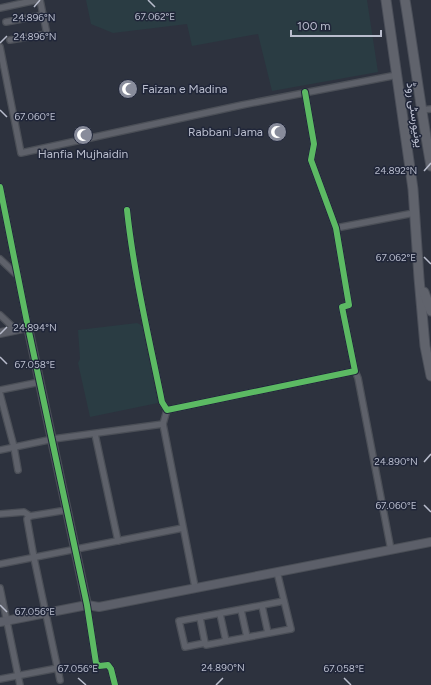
<svg xmlns="http://www.w3.org/2000/svg" width="431" height="685" viewBox="0 0 431 685" font-family="Figtree,Vazirmatn,sans-serif">
  <rect width="100%" height="100%" fill="#2d323e"/>
  <g fill="#2a3c43">
    <path d="M86 0H367L378 72 272 91 258 34 192 46 187 24 113 33 91 24Z"/>
    <path d="M137 323 143 326 158 403 90 417 78 363 80 359 78 330Z"/>
  </g>
  <g fill="none" stroke-linecap="round" stroke-linejoin="round">
    <g stroke="#4b4f57" stroke-width="8">
      <g id="street">
        <path d="M0 8 37 0"/>
        <path d="M6 22 43 15"/>
        <path d="M10 40 47 34 40 0"/>
        <path d="M0 47 21 153 242 105 397 75"/>
        <path d="M421 110 431 109"/>
        <path d="M0 187 28 327"/>
        <path d="M127 210C134 275 149 338 162 402L167 410 355 371 342 307 349 305 336 228 311 160 314 144 305 92"/>
        <path d="M336 228 414 213"/>
        <path d="M0 259 18 276"/>
        <path d="M0 315 16 330"/>
        <path d="M355 371 358 378 391 550"/>
        <path d="M0 390 40 382"/>
        <path d="M0 394 14 447 18 470"/>
        <path d="M167 410 163 424 195 587"/>
        <path d="M95 434 118 541"/>
        <path d="M0 450 53 439 163 424"/>
        <path d="M0 514 24 512 30 516 67 510"/>
        <path d="M30 516 27 519 34 558 60 680"/>
        <path d="M0 564 183 528"/>
        <path d="M277 572 291 629 206 645 205 643 185 647 179 621 284 601"/>
        <path d="M0 588 20 685"/>
        <path d="M87 605 96 663 99 666 108 665 111 669 115 685"/>
        <path d="M262 606 268 633"/>
        <path d="M241 610 247 637"/>
        <path d="M220 614 226 641"/>
        <path d="M200 618 205 643"/>
        <path d="M0 679 58 668"/>
      </g>
    </g>
    <g stroke="#4b4f57" stroke-width="10">
      <g id="secondary">
        <path d="M0 333 28 327 87 605"/>
        <path d="M0 622 87 605 99 607 431 542"/>
      </g>
    </g>
    <g stroke="#4b4f59" stroke-width="11">
      <g id="primary">
        <path d="M386 0 413 189 419 278 425 346 431 376"/>
        <path d="M405 0C414 55 421 111 431 166"/>
        <path d="M424 292 431 311"/>
      </g>
    </g>
    <use href="#street" stroke="#5e616a" stroke-width="5.5"/>
    <use href="#secondary" stroke="#5c5f69" stroke-width="8"/>
    <use href="#primary" stroke="#60636c" stroke-width="9"/>
    <g stroke="#202639" stroke-width="8">
      <g id="cycleway">
        <path d="M0 187 28 327 87 605 96 663 99 666 108 665 111 669 115 685"/>
        <path d="M127 210C134 275 149 338 162 402L167 410 355 371 342 307 349 305 336 228 311 160 314 144 305 92"/>
      </g>
    </g>
    <use href="#cycleway" stroke="#5cba63" stroke-width="6"/>
  </g>
  <path fill="none" stroke="#b9bdcd" stroke-width="1.5" d="M148 0 155 7M34 7 40 0M0 43 7 36M0 110 7 117M424 171 431 163M424 257 431 264M0 334 7 327M0 357 7 364M424 462 431 454M424 505 431 512M0 605 7 612M78 678 86 685M344 678 351 685M216 685 223 678"/>
  <defs>
    <g id="mosque-disc" transform="scale(1)"><circle r="9.5" fill="#888c9b" stroke="#202639"/><path d="M3.5-4.9A6 6 0 1 0 3.5 4.9A5 5 0 1 1 3.5-4.9Z" fill="#fff"/></g>
  </defs>
  <g fill-rule="evenodd">
    <use href="#mosque-disc" x="128" y="89"/>
    <use href="#mosque-disc" x="277" y="132"/>
    <use href="#mosque-disc" x="83" y="135"/>
  </g>
  <g text-anchor="middle" dominant-baseline="central" stroke-width="3" stroke-linejoin="round" paint-order="stroke">
    <g font-size="12" fill="#b9bdcd" stroke="#202639" text-anchor="start">
      <text x="142" y="89">Faizan e Madina</text>
      <text x="263" y="132" text-anchor="end">Rabbani Jama</text>
      <text x="83" y="154" text-anchor="middle">Hanfia Mujhaidin</text>
    </g>
    <g font-size="12" fill="#b9bdcd" stroke="#202639">
      <text transform="translate(415 115) rotate(82)">یونیورسٹی روڈ</text>
    </g>
  </g>
  <g font-size="10" text-anchor="middle" fill="#b9bdcd" stroke="#202639" stroke-width="3" stroke-linejoin="round" paint-order="stroke">
    <text x="155" y="20">67.062°E</text>
    <text x="34" y="21">24.896°N</text>
    <text x="35" y="40">24.896°N</text>
    <text x="35" y="120">67.060°E</text>
    <text x="396" y="174">24.892°N</text>
    <text x="396" y="261">67.062°E</text>
    <text x="35" y="331">24.894°N</text>
    <text x="35" y="368">67.058°E</text>
    <text x="396" y="465">24.890°N</text>
    <text x="396" y="509">67.060°E</text>
    <text x="35" y="615">67.056°E</text>
    <text x="223" y="671">24.890°N</text>
    <text x="78" y="672">67.056°E</text>
    <text x="344" y="672">67.058°E</text>
  </g>
  <path d="M291 30v6h90v-6" fill="none" stroke="#b9bdcd" stroke-width="2"/>
  <text x="297" y="30" font-size="12" fill="#b9bdcd" stroke="#202639" stroke-width="3" paint-order="stroke">100 m</text>
</svg>
